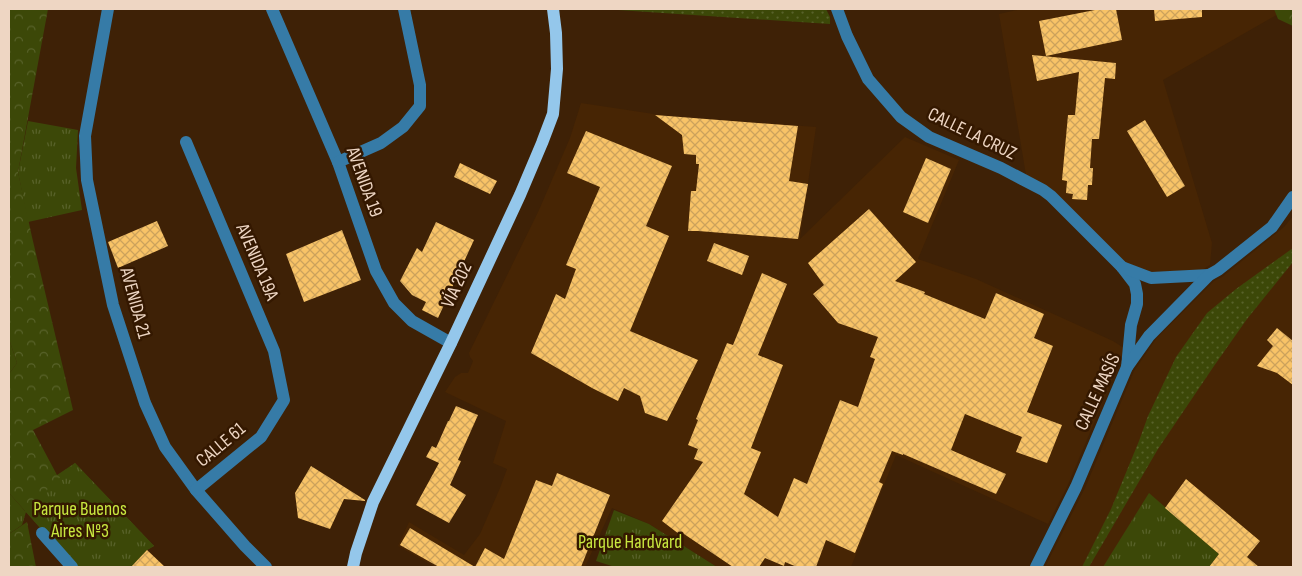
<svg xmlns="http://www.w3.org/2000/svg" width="1302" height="576" viewBox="0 0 1302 576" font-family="'Sofia Sans Condensed',sans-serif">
  <defs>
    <pattern id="grass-dots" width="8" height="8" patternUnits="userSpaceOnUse" patternTransform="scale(1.25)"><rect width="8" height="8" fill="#3c4808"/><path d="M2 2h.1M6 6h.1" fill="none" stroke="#58622a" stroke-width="1.8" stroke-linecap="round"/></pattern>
    <pattern id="forest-crowns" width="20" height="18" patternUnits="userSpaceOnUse" patternTransform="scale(1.25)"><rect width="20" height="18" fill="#3c4808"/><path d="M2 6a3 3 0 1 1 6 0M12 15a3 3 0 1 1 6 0" fill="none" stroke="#58622a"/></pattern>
    <pattern id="park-tufts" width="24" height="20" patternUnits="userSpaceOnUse" patternTransform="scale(1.25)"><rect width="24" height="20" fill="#3c4808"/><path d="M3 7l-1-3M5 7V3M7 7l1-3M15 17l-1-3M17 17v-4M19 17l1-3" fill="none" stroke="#58622a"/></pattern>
    <pattern id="building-cross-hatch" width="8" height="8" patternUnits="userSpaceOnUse" patternTransform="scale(1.25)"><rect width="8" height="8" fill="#f8c367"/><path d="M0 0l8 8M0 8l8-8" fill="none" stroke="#cca25c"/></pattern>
  </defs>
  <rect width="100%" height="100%" fill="#3e2106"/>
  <g fill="#472504">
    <path d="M1022 9H1287L1163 80 1212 243 1210 265 1202 270 1152 272 1126 263 1026 175 999 14Z"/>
    <path d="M581 103 667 116 816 127 800 239 905 137 959 160 918 259 976 279 1113 341 1124 348 1123 360 1119 364 1067 487 1048 524 896 455 851 567H717L649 524 612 508 585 567H435L398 546 409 522 464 555 480 534 500 488 507 469 493 463 506 421 445 392 455 377 461 373H468L471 366 473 361 470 357 469 353 539 210 570 138Z"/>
    <path d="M1293 216V567H1045L1085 488 1134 371 1156 339 1214 281 1222 277 1284 227Z"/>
  </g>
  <g fill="url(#grass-dots)">
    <path d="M603 9H826L830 17V24Z"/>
    <path d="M1293 248V262L1247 319 1214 366 1158 449 1089 567H1082L1111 509 1139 441 1148 416 1176 357 1207 313 1236 289Z"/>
  </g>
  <g fill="url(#forest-crowns)">
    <path d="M9 9H48L18 172 32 237 73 410 33 430 57 475 75 463 154 546 147 550 131 567H75L9 493V374L17 363 9 339Z"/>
    <path d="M1274 9H1293V26L1278 19Z"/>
    <path d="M27 522 36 567H9V534Z"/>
  </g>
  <g fill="url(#park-tufts)">
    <path d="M28 121 78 130 76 168 82 210 28 222 18 172Z"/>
    <path d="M9 339 17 363 9 374Z"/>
    <path d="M75 463 154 546 147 550 131 567H75L26 512 22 525 9 534V493L25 511Z"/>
    <path d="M1149 493 1219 554 1209 567H1103Z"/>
    <path d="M614 510 649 524 717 567H615L596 561Z"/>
  </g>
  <g fill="url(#building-cross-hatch)">
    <path d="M1100 9H1116L1122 40 1046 56 1039 21Z"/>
    <path d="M1154 9H1202V17L1155 21Z"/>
    <path d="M1032 55 1116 63 1115 79 1105 78 1099 139H1092L1090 168H1093L1092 185H1088L1087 200 1072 199 1073 194 1066 193 1067 181 1062 180 1068 115H1075L1079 72 1037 81Z"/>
    <path d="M655 115 798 126 789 181 808 184 798 239 698 231H688L691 191H696L699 164H696V155L684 154 682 135Z"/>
    <path d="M1145 120 1185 186 1167 197 1127 131Z"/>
    <path d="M586 131 672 166 646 226 669 236 630 331 698 360 667 421 645 413 640 396 624 388 618 401 592 388 531 353 556 294 565 299 576 269 566 265 600 187 567 173Z"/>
    <path d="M926 158 951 169 928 223 903 212Z"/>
    <path d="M460 163 497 181 490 194 454 177Z"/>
    <path d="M869 209 916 262 895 281 925 292 924 294 985 319 996 293 1044 314 1034 338 1053 346 1027 412 1062 425 1047 463 1016 452 1022 437 965 414 951 450 1006 474 996 494 903 454V455L892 451 879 482 883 484 855 553 826 540 816 567H797L785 562 784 566 765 558 759 567H733L681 532 679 534 662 521 703 462 694 459 698 449 688 445 698 420 696 419 727 343 733 345 762 273 787 284 758 355 783 365 751 448 761 452 744 494 778 517 794 478 807 484 840 400 858 407 875 359 870 357 878 337 838 323 813 294 824 285 808 263Z"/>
    <path d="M157 221 168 246 118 268 108 242Z"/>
    <path d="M436 222 474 240 438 318 422 310 426 302 412 295 400 281 417 248 422 252Z"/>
    <path d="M342 230 361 280 304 302 286 254Z"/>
    <path d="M714 243 749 256 742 275 707 261Z"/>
    <path d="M1277 328 1293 341V385L1277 373 1257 366 1273 346 1267 340Z"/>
    <path d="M456 406 478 415 458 460 461 461 450 485 466 495 449 523 416 505 439 463 426 457 432 446 436 448 448 421H449Z"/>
    <path d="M311 466 365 500V501L344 499 330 529 298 518 295 493Z"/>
    <path d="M557 473 610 495 581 567H439L400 545 410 528 475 567 485 548 504 559 536 480 552 486Z"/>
    <path d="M1186 479 1260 541 1247 557 1259 567H1209L1219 554 1165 508Z"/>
    <path d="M147 550 165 567H131Z"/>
  </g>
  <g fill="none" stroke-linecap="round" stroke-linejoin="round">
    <g stroke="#367ba7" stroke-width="12">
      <path d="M108 9 85 136 87 180 113 305 145 403 165 447 196 490 245 546 266 567"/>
      <path d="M272 9 338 162 376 271 394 303 412 321 451 343"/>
      <path d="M837 9 847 36 868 79 901 117 929 137 1001 168 1043 190 1051 196 1122 267 1135 284 1137 294V304L1131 325 1127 367"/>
      <path d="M186 142 274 351 284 400 261 437 196 490"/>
      <path d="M338 162 381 143 403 127 420 106V85L404 9"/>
      <path d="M1122 267 1151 278 1209 275"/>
      <path d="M42 533 72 567"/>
      <path d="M1036 567 1076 487 1127 367 1149 336 1209 275 1218 270 1272 227 1293 197"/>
    </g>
    <path stroke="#94c7eb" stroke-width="12" d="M353 567 356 553 373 502 451 343 520 195 542 143 553 114 557 69 556 33 553 9"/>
  </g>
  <g text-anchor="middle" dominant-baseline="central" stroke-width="5" stroke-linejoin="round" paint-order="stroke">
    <g font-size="19" fill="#eed6c3" stroke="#341800">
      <text transform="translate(972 134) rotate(26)">CALLE LA CRUZ</text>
      <text transform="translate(364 182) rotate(70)">AVENIDA 19</text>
      <text transform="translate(257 262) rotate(67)">AVENIDA 19A</text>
      <text transform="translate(457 285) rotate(-65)">VÍA 202</text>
      <text transform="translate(135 303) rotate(75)">AVENIDA 21</text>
      <text transform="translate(1098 392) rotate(-65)">CALLE MASÍS</text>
      <text transform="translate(221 445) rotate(-40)">CALLE 61</text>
    </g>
    <g font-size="19" fill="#c8e73f" stroke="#341800">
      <text x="80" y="509">Parque Buenos<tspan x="80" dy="22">Aires Nº3</tspan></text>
      <text x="630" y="542">Parque Hardvard</text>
    </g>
  </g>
  <rect width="1302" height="576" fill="none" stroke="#eed6c3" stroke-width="20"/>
</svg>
